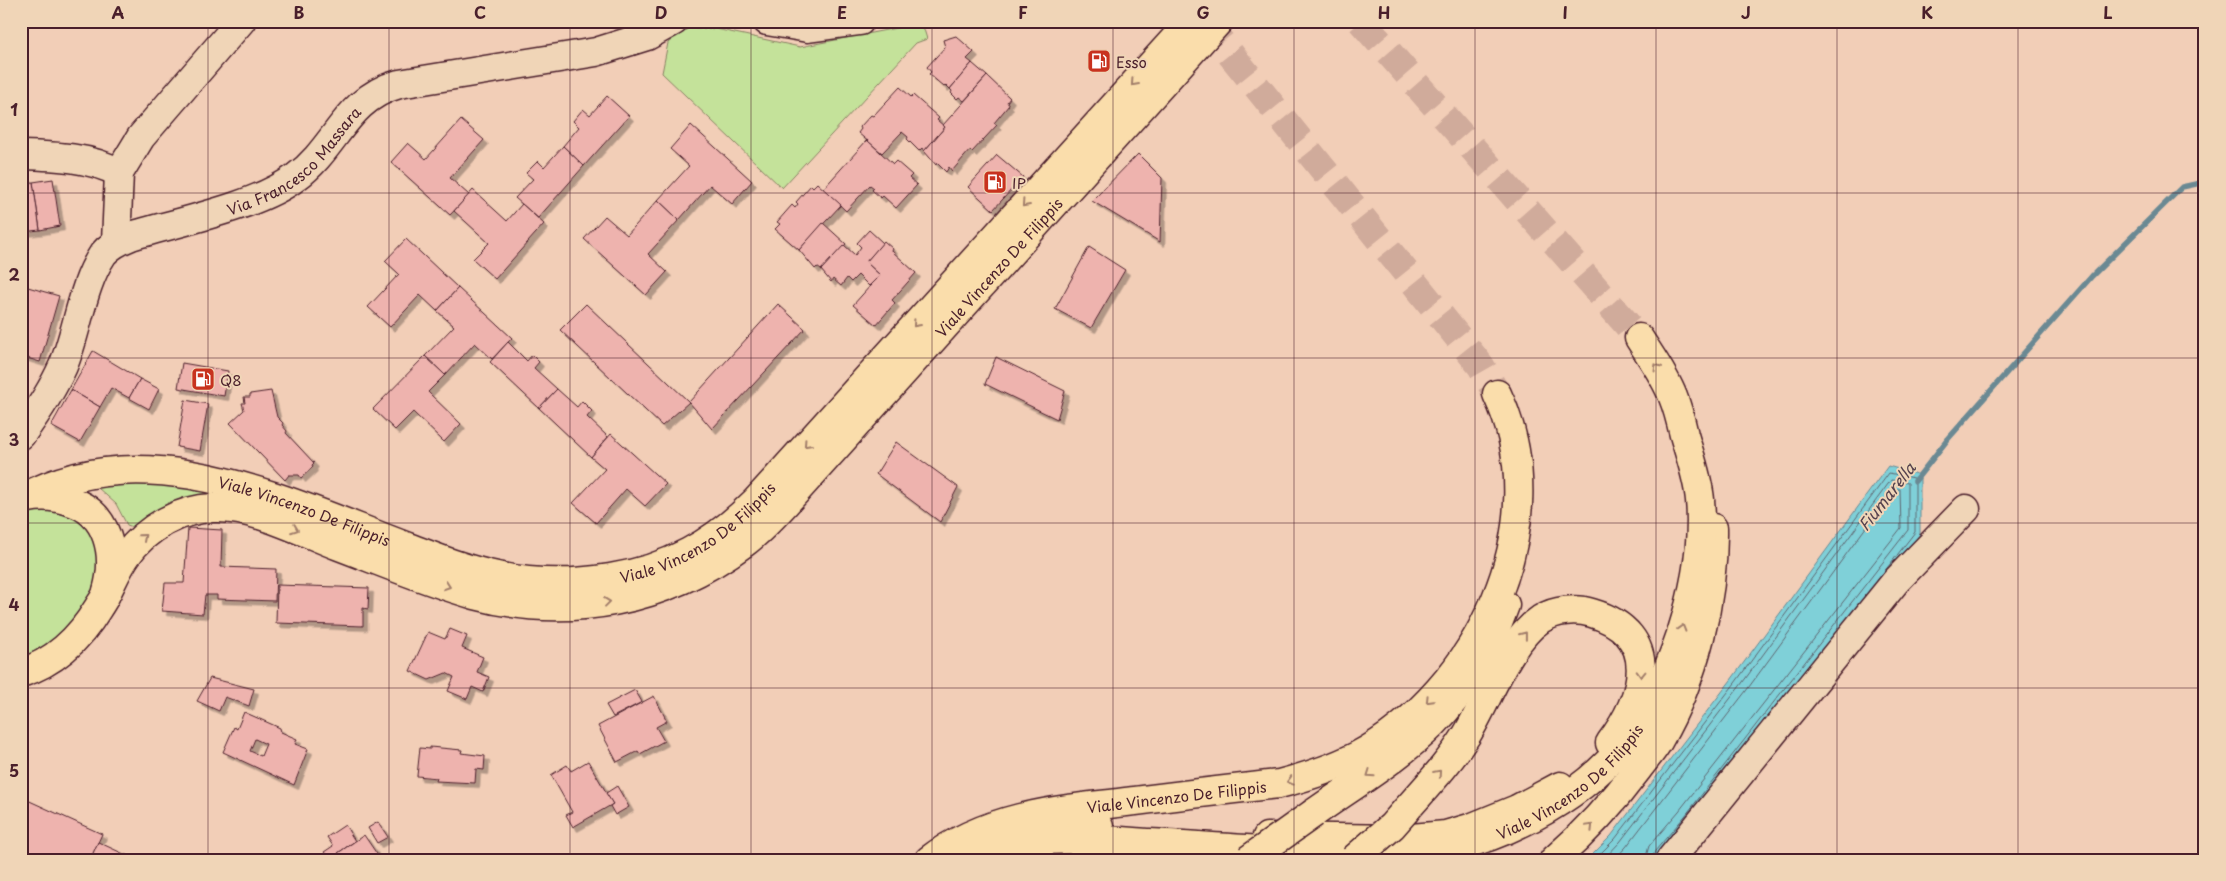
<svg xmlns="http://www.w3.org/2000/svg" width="2226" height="881" viewBox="0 0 2226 881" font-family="'Playpen Sans',sans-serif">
  <defs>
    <filter id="shadow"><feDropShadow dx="4.5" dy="4.5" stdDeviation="0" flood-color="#0004"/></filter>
  </defs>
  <rect width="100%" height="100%" fill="#f2ceb7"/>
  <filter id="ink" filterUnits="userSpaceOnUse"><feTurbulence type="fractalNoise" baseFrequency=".02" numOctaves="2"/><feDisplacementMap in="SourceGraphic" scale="10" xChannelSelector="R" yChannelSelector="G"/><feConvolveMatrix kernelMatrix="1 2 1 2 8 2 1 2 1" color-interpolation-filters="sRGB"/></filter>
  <g filter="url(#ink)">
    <g fill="#c4e29a" stroke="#878062">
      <path d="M922 23 927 39 916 43 782 188 662 73 668 43 686 27 716 29 800 47Z"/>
      <path d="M128 479 228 493C190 497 164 502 133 527L127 525 116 504 98 488Z"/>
      <path d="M43 508 73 510 101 546C99 557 99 571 96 581 83 616 54 644 21 659V515Z"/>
    </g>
    <path fill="#7fd0d8" stroke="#6a8993" d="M1888 466 1920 475V534L1693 823 1662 860H1587L1611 836 1731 680Z"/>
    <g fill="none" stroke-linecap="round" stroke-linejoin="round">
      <g stroke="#5f6670" stroke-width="1">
        <path d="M1594 860 1615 839 1735 683 1889 473 1914 478 1915 481V532L1870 590"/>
        <path d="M1603 860 1620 842 1740 686 1891 480 1908 483V530L1685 816 1655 851 1652 860"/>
        <path d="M1614 860 1626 847 1746 691 1894 489H1900L1901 528 1679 811 1649 846 1645 860"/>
      </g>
      <path stroke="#6a8993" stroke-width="5.5" d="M1915 481 1948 439 2092 276 2182 187 2205 182"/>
    </g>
    <g fill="#eeb3ae" stroke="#4a1f2b" fill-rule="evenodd" filter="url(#shadow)">
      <path d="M956 36 974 52 967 59 972 63 950 89 946 85 944 87 929 74 931 72 927 67 945 47 943 40Z"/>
      <path d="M972 63 987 76 964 101 959 97 957 99 951 93 952 91 950 89Z"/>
      <path d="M987 76 1010 98 1007 102 1009 105 994 123 997 125 972 152 970 150 952 171 949 167 946 172 937 163 936 165 924 151 945 127 943 125Z"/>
      <path d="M900 87 911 97 913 95 939 118 937 120 945 127 924 151 922 148 919 151 907 139 908 137 902 132 882 153 858 133 861 129 860 127 871 115 873 116Z"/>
      <path d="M607 96 629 116 584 166 563 146 579 127 573 121 583 109 590 115Z"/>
      <path d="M461 120 484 140 450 178 469 195 450 215 391 162 408 143 426 159Z"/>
      <path d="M691 125 752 181 732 204 710 185 679 220 658 200 689 166 670 149Z"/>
      <path d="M867 140 893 164 896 161 912 175 909 178 917 185 896 208 883 196 881 198 872 190 874 188 870 185 846 211 823 189Z"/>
      <path d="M563 146 584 166 538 218 515 198 533 179 526 173 538 161 544 167Z"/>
      <path d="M1138 154 1162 178 1160 242 1092 201Z"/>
      <path d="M997 155 1023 177 993 210 968 187Z"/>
      <path d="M53 179 60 226 40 230 33 182Z"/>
      <path d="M33 182 40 230 22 232 21 183Z"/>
      <path d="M817 183 841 205 799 250 775 229 780 224 777 222 792 205 795 208 798 204 796 202 811 185 813 187Z"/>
      <path d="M473 190 507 221 522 204 544 224 495 279 473 259 489 243 454 211Z"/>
      <path d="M658 200 679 220 648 254 667 272 646 295 584 239 605 216 627 235Z"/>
      <path d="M823 223 846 244 821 270 817 267 815 269 799 250Z"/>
      <path d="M869 230 883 243 866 262 880 275 869 286 858 275 851 282 847 278 841 286 833 279 831 282 821 270 844 245 855 255 861 247 857 243Z"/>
      <path d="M406 239 458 288 437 311 420 295 390 327 368 307 399 274 385 261Z"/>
      <path d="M884 241 893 249 892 251 916 273 892 300 895 303 876 325 853 305 880 275 866 262Z"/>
      <path d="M1089 247 1125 270 1091 328 1055 309Z"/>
      <path d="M21 285 59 296 40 362 21 356Z"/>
      <path d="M458 288 512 338 492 359 475 343 445 375 425 356 454 326 437 311Z"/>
      <path d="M586 304 689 402 662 426 560 330Z"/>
      <path d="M778 304 805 329 712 429 689 402Z"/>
      <path d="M508 342 527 361 532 355 539 362 534 368 557 389 539 408 490 362Z"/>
      <path d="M93 351 140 379 129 398 111 388 100 407 71 390Z"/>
      <path d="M425 356 445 375 428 392 461 424 444 442 413 412 395 430 373 409Z"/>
      <path d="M996 357 1065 391 1057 419 985 384Z"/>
      <path d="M182 363 228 371 224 396 178 388Z"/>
      <path d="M140 379 159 389 149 409 129 398Z"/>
      <path d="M557 389 577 407 582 401 592 411 587 417 608 437 591 457 539 408Z"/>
      <path d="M71 390 100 407 80 442 51 426Z"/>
      <path d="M271 391 277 417 283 423 282 425 287 431 286 433 314 463 312 465 313 467 301 478 299 475H289L285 480 230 423 244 410 242 403H245L244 397H250V394Z"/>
      <path d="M185 400 208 404 200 451 177 447Z"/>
      <path d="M611 434 666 484 645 506 626 489 596 523 573 503 605 469 591 457Z"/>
      <path d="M896 442 958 487 940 522 876 474Z"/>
      <path d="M188 528 222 530 221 567 276 569 275 601 217 599V595H205L203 614 162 611 165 583H184Z"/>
      <path d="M277 585 369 588 368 609 363 608V626L276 623Z"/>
      <path d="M450 629 467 636 462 648 483 657 477 672 489 677 483 692 472 687 467 699 448 691 454 677 446 673 429 680 410 671 428 632 445 639Z"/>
      <path d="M210 678 254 689 249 706 225 697 219 711 197 701Z"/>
      <path d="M635 690 642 702 613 717 606 705Z"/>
      <path d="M654 696 667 721 656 727 664 741 640 754 638 751 617 762 598 726Z"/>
      <path d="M244 712 280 728 281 732 297 739 295 744 308 749 294 785 223 752 234 727 237 729ZM255 739 266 744 261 756 250 751Z"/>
      <path d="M430 747 462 750 461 753 485 756 484 770 476 769 475 783 436 781 437 778 417 776 420 748 430 749Z"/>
      <path d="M588 761 613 804 573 827 566 815 572 812 551 775 567 765 571 771Z"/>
      <path d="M617 786 629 807 615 815 610 806 613 804 606 793Z"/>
      <path d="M23 798 102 834 90 860 21 859V801Z"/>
      <path d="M378 822 388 837 377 843 368 828Z"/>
      <path d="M345 825 355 841 338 853 343 860H330L324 852 333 846 327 837Z"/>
      <path d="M364 835 381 860H343L338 853Z"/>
      <path d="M98 842 137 860H90Z"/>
    </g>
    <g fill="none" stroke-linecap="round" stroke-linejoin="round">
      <g stroke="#d0ab9b" stroke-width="28" stroke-dasharray="28 14" stroke-linecap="butt">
        <path d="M1204 21 1481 366 1497 394"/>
        <path d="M1361 21 1639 338"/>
      </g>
      <g stroke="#4a1f2b" stroke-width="31">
        <g id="minor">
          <path d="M767 21 808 28 860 21"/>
          <path d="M21 155C54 156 91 157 119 173"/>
          <path d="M116 242 119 173 141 137 241 21"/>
          <path id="s1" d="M21 435C37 413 52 391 63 366 78 331 81 287 103 254 110 245 121 240 131 236 178 222 259 206 296 177 337 147 345 99 399 84L596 52 647 36 674 21"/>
          <path d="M1670 860 1896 581 1966 509"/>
        </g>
      </g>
      <g stroke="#4a1f2b" stroke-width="31">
        <g id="major">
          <path id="s2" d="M21 499C146 429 287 502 408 547 437 558 466 570 497 576 534 584 573 584 610 578 669 569 714 543 756 501L1191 21"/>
          <path id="s3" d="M107 592C113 580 119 566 127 555 146 528 180 509 213 508 254 506 302 532 339 546 384 563 429 582 475 595 570 621 666 601 744 543 763 529 779 510 794 494L1219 21"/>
          <path d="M21 673C55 662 80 638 98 608 101 603 106 597 107 591 117 555 109 512 69 501 55 496 42 495 28 498"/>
          <path d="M1406 810C1427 786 1449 763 1466 736 1488 701 1507 642 1541 619 1555 610 1576 608 1592 613 1663 634 1645 698 1610 743"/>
          <path d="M1314 813C1355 784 1399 758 1434 723 1466 691 1490 647 1505 605"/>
          <path d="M1015 830 1051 825 1099 827"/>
          <path d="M1267 837 1400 839 1446 835 1470 828 1517 809 1560 786"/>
          <path d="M1554 860C1587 831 1611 805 1637 770 1644 760 1653 751 1659 740 1695 678 1714 599 1713 528"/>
        </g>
      </g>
      <g stroke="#4a1f2b" stroke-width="31">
        <g id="highway">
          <path id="s4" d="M929 860C988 814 1064 809 1135 801 1183 795 1231 789 1279 784 1306 777 1332 769 1357 756 1478 691 1559 524 1497 394"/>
          <path id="s5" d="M971 860C1025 832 1090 839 1149 843 1224 847 1299 854 1375 852 1401 851 1428 852 1454 847 1481 841 1508 830 1533 817 1614 774 1652 720 1681 634 1694 593 1704 544 1700 500 1698 478 1690 456 1684 435 1681 422 1678 409 1673 397 1665 376 1651 357 1639 338"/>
        </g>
      </g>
      <use href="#minor" stroke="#f0d5b7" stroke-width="28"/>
      <use href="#major" stroke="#faddab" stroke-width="28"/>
      <use href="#highway" stroke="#faddab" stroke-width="28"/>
      <g stroke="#4a1f2b" stroke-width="31" stroke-linecap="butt">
        <g id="major-bridge">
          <path d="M1248 860 1314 813"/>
          <path d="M1353 860 1392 826 1406 810"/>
        </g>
      </g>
      <use href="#major-bridge" stroke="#faddab" stroke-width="28"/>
    </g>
    <defs><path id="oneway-chevron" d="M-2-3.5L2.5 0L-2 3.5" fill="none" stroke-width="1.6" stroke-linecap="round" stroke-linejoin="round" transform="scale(1.25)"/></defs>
    <g stroke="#a27e6b">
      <use href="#oneway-chevron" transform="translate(1134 83) rotate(132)"/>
      <use href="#oneway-chevron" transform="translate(1025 204) rotate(132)"/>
      <use href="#oneway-chevron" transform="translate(916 324) rotate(132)"/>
      <use href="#oneway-chevron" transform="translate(1657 367) rotate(-121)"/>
      <use href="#oneway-chevron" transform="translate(807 444) rotate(132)"/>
      <use href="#oneway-chevron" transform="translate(295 529) rotate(21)"/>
      <use href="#oneway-chevron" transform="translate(143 537) rotate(-41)"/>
      <use href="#oneway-chevron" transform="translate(447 586) rotate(19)"/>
      <use href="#oneway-chevron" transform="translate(607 602) rotate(-7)"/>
      <use href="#oneway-chevron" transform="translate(1682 628) rotate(-73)"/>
      <use href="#oneway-chevron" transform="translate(1524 635) rotate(-52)"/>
      <use href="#oneway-chevron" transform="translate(1641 674) rotate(92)"/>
      <use href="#oneway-chevron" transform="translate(1429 700) rotate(134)"/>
      <use href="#oneway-chevron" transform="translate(1438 773) rotate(-49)"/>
      <use href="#oneway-chevron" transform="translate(1370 774) rotate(145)"/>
      <use href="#oneway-chevron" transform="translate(1290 781) rotate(165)"/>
      <use href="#oneway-chevron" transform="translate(1590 827) rotate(-46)"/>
    </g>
  </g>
  <path fill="none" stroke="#4a1f2b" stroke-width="1" stroke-opacity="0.55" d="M208 21V860M389 21V860M570 21V860M751 21V860M932 21V860M1113 21V860M1294 21V860M1475 21V860M1656 21V860M1837 21V860M2018 21V860M21 193H2205M21 358H2205M21 523H2205M21 688H2205"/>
  <defs>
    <g id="fuel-square" transform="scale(1.25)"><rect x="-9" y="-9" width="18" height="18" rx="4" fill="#c8321e" stroke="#f0d5b7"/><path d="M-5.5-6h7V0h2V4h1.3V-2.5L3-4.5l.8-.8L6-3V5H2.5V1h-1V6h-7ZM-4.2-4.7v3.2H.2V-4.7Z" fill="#fff"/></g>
  </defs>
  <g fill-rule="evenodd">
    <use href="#fuel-square" x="1099" y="61"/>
    <use href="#fuel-square" x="995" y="182"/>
    <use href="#fuel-square" x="203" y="379"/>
  </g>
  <g text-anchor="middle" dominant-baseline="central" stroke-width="4" stroke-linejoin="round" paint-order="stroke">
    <g font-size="15" fill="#4a1f2b" stroke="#f0d5b7" text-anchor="start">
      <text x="1116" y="61">Esso</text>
      <text x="1012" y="182">IP</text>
      <text x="220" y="379">Q8</text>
    </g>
    <g font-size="15" fill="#4a1f2b" stroke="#f0d5b7">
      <text stroke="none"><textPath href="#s1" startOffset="418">Via Francesco Massara</textPath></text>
      <text stroke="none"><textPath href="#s3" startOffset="1080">Viale Vincenzo De Filippis</textPath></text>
      <text stroke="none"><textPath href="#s2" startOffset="294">Viale Vincenzo De Filippis</textPath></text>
      <text stroke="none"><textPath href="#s2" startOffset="712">Viale Vincenzo De Filippis</textPath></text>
      <text stroke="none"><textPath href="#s5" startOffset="622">Viale Vincenzo De Filippis</textPath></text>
      <text stroke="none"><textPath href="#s4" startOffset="259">Viale Vincenzo De Filippis</textPath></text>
    </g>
    <g font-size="16" font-style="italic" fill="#55424e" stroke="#f0d5b7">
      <text transform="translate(1886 496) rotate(-52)">Fiumarella</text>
    </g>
  </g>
  <rect width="2226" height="881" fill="none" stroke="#f0d5b7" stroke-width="55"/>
  <rect x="28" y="28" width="2170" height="826" fill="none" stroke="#4a1f2b" stroke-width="2"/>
  <g font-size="16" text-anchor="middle" font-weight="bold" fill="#4a1f2b">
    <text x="118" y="19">A</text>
    <text x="299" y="19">B</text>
    <text x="480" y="19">C</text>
    <text x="661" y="19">D</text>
    <text x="842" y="19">E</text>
    <text x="1023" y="19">F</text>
    <text x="1203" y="19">G</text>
    <text x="1384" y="19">H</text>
    <text x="1565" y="19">I</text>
    <text x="1746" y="19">J</text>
    <text x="1927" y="19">K</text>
    <text x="2108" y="19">L</text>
    <text x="14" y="116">1</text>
    <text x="14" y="281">2</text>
    <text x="14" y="446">3</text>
    <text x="14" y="611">4</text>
    <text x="14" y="777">5</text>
  </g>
</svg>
